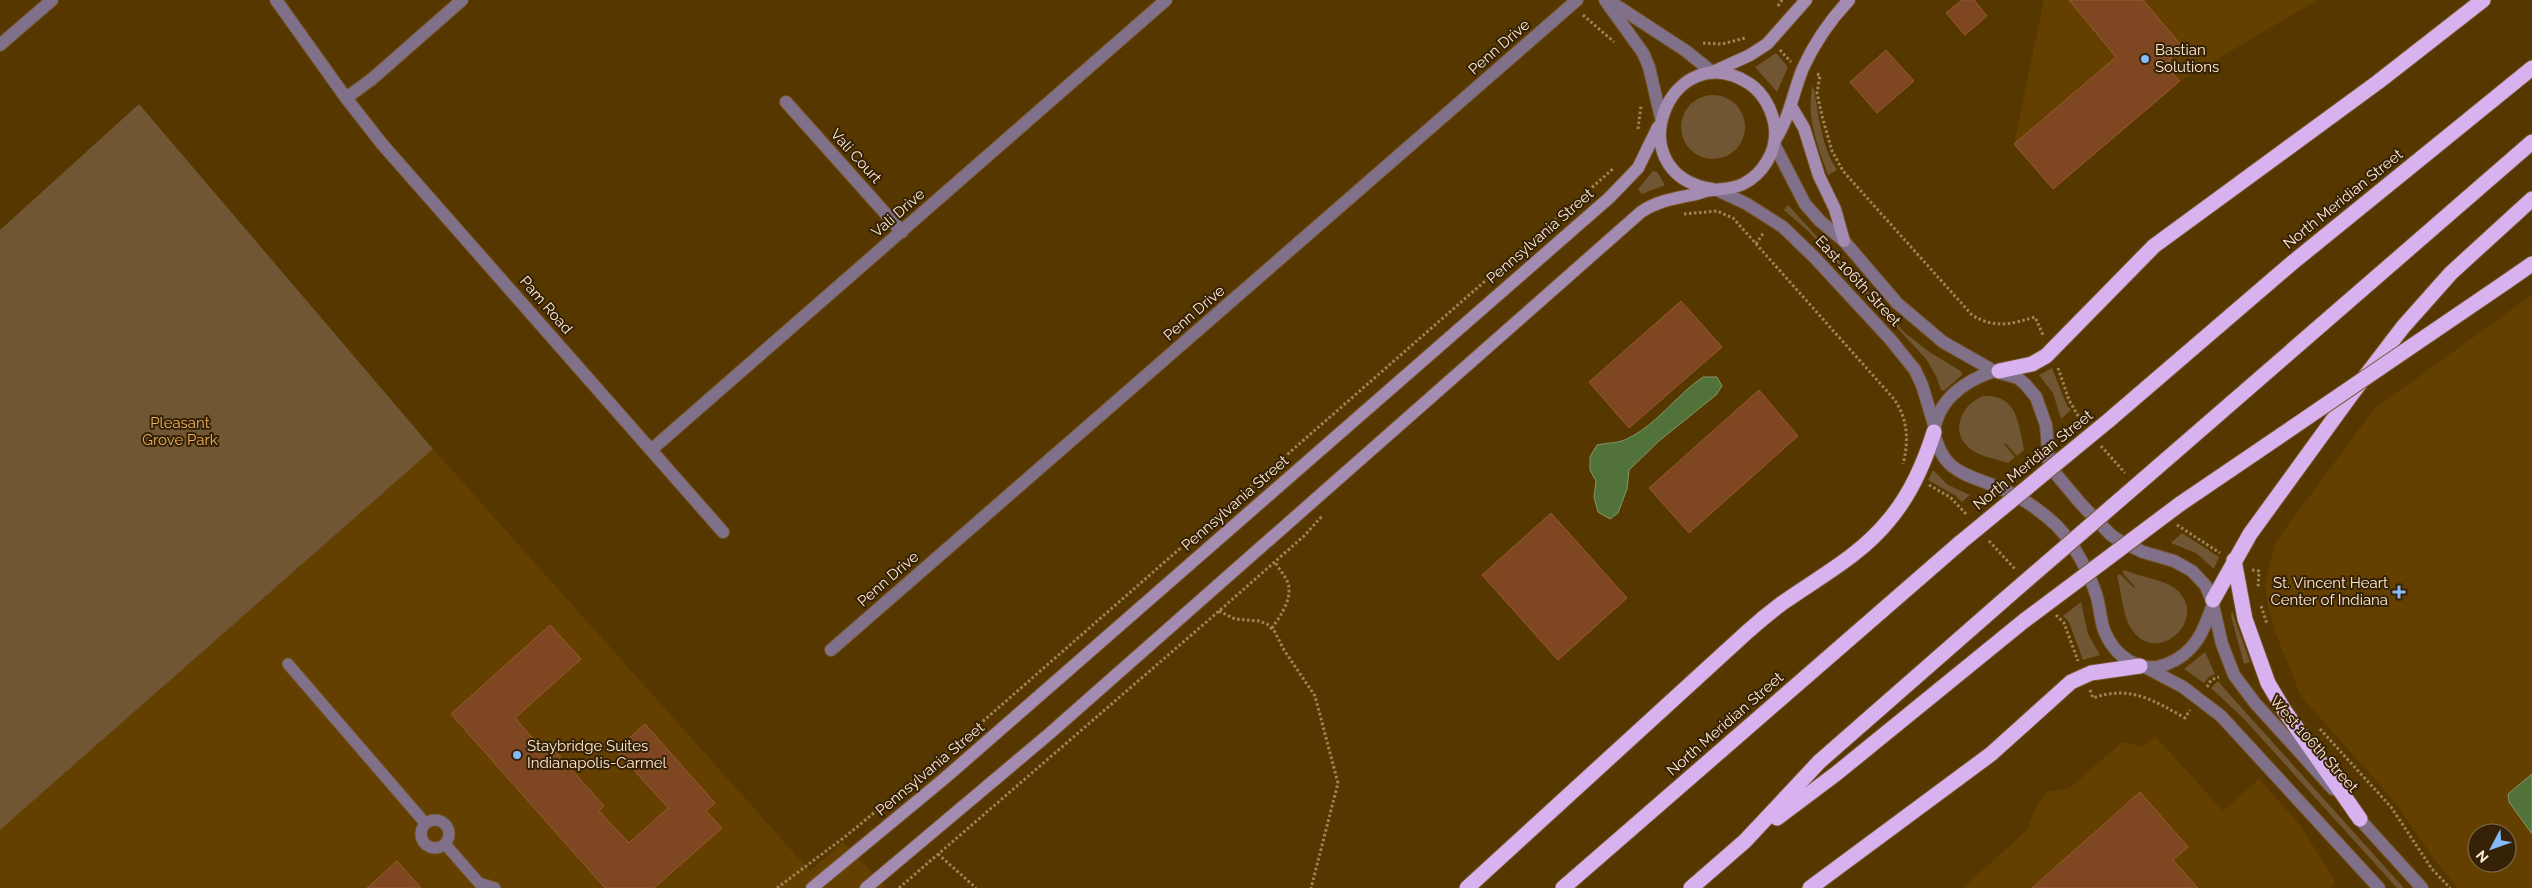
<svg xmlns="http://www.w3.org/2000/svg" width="2532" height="888" viewBox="0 0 2532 888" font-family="Raleway,sans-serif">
  <rect width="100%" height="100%" fill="#573700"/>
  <g fill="#644000" fill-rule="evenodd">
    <path d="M2044 0H2317L2180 81 2053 189 2014 144Z"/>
    <path d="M2532 295V888H2458L2434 859 2395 802 2301 696 2275 632 2267 601 2265 583 2275 543 2374 409ZM2477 833H2507V863H2477Z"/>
    <path d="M433 449 810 871 843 842 886 888H0V830Z"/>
    <path d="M2155 736 2223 811 2259 779 2300 825 2335 881 2331 888H1963L2028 829 2035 808 2047 792 2070 788 2122 742 2143 747Z"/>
  </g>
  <g fill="#705633">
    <path d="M1776 53 1788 67 1777 92 1755 67Z"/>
    <path d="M1813 85C1819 113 1820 144 1837 170L1828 175C1818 146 1805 116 1813 85Z"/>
    <circle cx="1713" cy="127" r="32"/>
    <path d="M139 104 433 449 0 830V230Z"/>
    <path d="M1653 171 1657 172 1665 185 1642 194 1638 189Z"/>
    <path d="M1788 205 1905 333 1928 351 1962 372V375L1944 391 1941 390 1936 376 1926 359 1808 231 1784 210Z"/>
    <path d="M2052 368 2067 406 2071 410 2061 419 2053 393 2039 375Z"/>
    <path d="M1984 396C2017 394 2019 424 2024 450L2017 456 2005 443 2004 444 2015 457 2008 463C1997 459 1982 457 1972 450 1948 434 1961 403 1984 396Z"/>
    <path d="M1933 470 1948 485 1970 495 1962 502 1956 496 1928 480Z"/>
    <path d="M2182 533 2219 557 2214 569 2196 553 2171 543Z"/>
    <path d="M2125 570C2141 578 2166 579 2178 591 2208 621 2157 665 2133 631 2122 617 2122 593 2117 576L2120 574 2134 588 2135 587 2122 572Z"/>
    <path d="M2081 602 2088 634 2100 655 2083 660 2069 622 2063 616Z"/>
    <path d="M2232 611 2250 662 2244 664 2231 616Z"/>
    <path d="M2205 652 2215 674 2209 677 2204 683 2184 669Z"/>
    <path d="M2218 681 2230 695 2404 888H2397L2244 719 2211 688Z"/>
  </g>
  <g fill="#517239" stroke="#859667">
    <path d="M1703 377H1717L1722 386 1716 395 1659 441 1629 470 1627 489 1618 513 1610 519 1598 512 1594 497 1596 481 1590 470V457L1597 445C1606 443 1619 443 1627 439 1658 424 1676 395 1703 377Z"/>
    <path d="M2532 774V834L2509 802 2508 794Z"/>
  </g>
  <g fill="#7f4721" stroke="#985a31">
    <path d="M1962 0H1974L1987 16 1965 35 1946 13Z"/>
    <path d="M2069 0H2143L2181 45 2173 53 2170 60V71L2180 81 2053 189 2014 144 2116 57Z"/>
    <path d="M1886 50 1914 81 1877 113 1850 82Z"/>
    <path d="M1681 301 1722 347 1629 428 1589 382Z"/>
    <path d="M1759 390 1798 436 1689 533 1649 488Z"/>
    <path d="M1551 513 1627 598 1558 660 1482 575Z"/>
    <path d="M550 625 581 659 515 718 550 758 556 752 604 806 599 811 629 843 668 808 616 750 645 724 715 803 706 811 722 828 654 888H605L451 714Z"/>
    <path d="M2140 792 2188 847 2173 860 2198 888H2032Z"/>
    <path d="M397 861 421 888H367Z"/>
  </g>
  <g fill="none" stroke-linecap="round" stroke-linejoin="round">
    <g stroke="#725422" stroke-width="13">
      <g id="service">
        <path d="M288 664 425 823"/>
        <circle cx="435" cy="834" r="14"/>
        <path d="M445 844 479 883 495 888"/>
      </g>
    </g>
    <g stroke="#725422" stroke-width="14">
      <g id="minor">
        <path d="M276 0 346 98 382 144 723 532"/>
        <path d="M0 45 52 0"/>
        <path d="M346 98 372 79 462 0"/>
        <path d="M786 102 902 232"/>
        <path d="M651 450 1166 0"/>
        <path d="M831 650 1577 0"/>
      </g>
    </g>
    <g stroke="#725422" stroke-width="14">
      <g id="tertiary">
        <path d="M1605 0 1643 53 1649 67 1661 118"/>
        <path d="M1608 0 1686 51 1712 72"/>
        <path d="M1774 144 1805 204 1820 221 1844 241 1897 303 1943 342 1994 371"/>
        <path d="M1717 190 1747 204 1783 227 1815 258 1890 339 1915 370 1922 385 1935 428"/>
        <path d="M1994 371 2018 378 2025 384 2036 397 2046 425 2049 462 2055 473 2081 504 2111 535 2120 541 2143 552 2174 561 2192 571 2206 586 2213 604C2204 631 2195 653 2167 664 2140 675 2114 656 2104 630 2100 619 2100 606 2096 594 2088 570 2073 542 2056 525 2041 511 2021 497 2002 489 1969 474 1943 475 1934 432 1938 398 1965 381 1994 371Z"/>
        <path d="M2213 605 2222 644 2234 675 2255 703 2333 789"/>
        <path d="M2147 668 2183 687 2221 716 2379 888"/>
        <path d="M2353 812 2422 888"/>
      </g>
    </g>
    <g stroke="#725422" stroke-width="14">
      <g id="secondary">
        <path d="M1715 71 1750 55 1767 44 1806 0"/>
        <path d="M1791 106 1804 128 1819 176 1835 209 1844 241"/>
        <path d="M1775 140C1790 117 1793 92 1803 68 1814 44 1831 19 1849 0"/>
        <path d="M812 888 945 778 1609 198 1638 168 1658 127"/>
        <path d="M866 888 1049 734 1641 212C1657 201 1673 199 1691 195 1698 194 1706 190 1713 190 1723 189 1733 189 1743 184 1763 174 1777 151 1775 129 1773 111 1764 94 1750 84 1671 32 1614 173 1712 189"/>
      </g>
    </g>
    <g stroke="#725422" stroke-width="17">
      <g id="motorway">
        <path d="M2506 282 2532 264"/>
        <path d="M1999 371 2032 364 2046 356 2154 246 2378 82 2483 0"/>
        <path d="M2108 421 2292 263 2532 68"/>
        <path d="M2153 471 2532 142"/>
        <path d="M2180 504 2258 451"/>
        <path d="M2234 560 2245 619 2268 683 2284 710 2360 819"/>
        <path d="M2213 600 2250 534 2351 395 2403 327 2451 273 2532 199"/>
        <path d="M1777 818 1837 773 2025 620"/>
        <path d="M1467 888 1746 633C1757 623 1769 613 1781 604 1819 577 1860 556 1889 520 1911 494 1924 464 1934 432"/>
        <path d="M1563 888 1961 542"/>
        <path d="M1691 888 1745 841 1819 762 2005 599"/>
        <path d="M1810 888 1991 754 2071 682 2091 673 2140 666"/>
      </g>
    </g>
    <g stroke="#9f845a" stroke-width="3" stroke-dasharray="2.5 2.5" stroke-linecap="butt">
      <path d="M1778 6 1782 0"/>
      <path d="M1583 15 1614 42"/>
      <path d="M1703 43 1722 44 1745 38"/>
      <path d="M1780 50 1791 62"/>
      <path d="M1817 74 1820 75 1817 93 1822 116 1832 151 1843 171 1972 315C1994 329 2012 324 2035 317L2043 335"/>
      <path d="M1638 129 1641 106"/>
      <path d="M1684 214 1717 211 1733 218 1894 399C1908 419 1909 441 1903 464"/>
      <path d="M1756 244 1764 232"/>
      <path d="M2058 368 2069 400 2081 421"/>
      <path d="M2101 446 2125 473"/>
      <path d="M1929 485 1950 497 1967 515"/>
      <path d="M2177 525 2220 553"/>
      <path d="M1989 541 2015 569"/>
      <path d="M2252 570 2259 571 2258 588"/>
      <path d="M2261 606 2267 624"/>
      <path d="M1219 611 1235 619 1259 621 1267 624 1275 632 1284 650 1315 696 1338 783 1311 888"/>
      <path d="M2056 615 2064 623 2078 661"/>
      <path d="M1272 628C1280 617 1293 598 1288 583 1285 576 1279 569 1275 562"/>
      <path d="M2207 687 2211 680 2219 677"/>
      <path d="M2090 690 2093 698C2130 685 2153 700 2185 718L2190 710"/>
      <path d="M2320 729 2391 807 2432 869 2450 888"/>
      <path d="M938 854 976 888"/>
      <path d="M777 888 846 836 957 744 1614 168"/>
      <path d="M899 888 1219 611 1304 536 1323 515"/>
    </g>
    <use href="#service" stroke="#807089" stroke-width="11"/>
    <use href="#minor" stroke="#807089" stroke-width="12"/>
    <use href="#tertiary" stroke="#807089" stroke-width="12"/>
    <use href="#secondary" stroke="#a48bb2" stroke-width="12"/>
    <use href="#motorway" stroke="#d8b2ee" stroke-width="15"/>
    <g stroke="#725422" stroke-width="17" stroke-linecap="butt">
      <g id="motorway-bridge">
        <path d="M2258 451 2506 282"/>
        <path d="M1961 542 2108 421"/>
        <path d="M2005 599 2153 471"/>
        <path d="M2025 620 2180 504"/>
      </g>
    </g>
    <use href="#motorway-bridge" stroke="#d8b2ee" stroke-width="15"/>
  </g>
  <g fill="#85bbfb" stroke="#342106" stroke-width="2">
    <circle cx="2145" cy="59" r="5"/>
    <path d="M2396.5 584.5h5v5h5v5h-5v5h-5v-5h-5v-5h5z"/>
    <circle cx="517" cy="755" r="5"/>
  </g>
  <g text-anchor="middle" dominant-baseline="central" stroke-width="4" stroke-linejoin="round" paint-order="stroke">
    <g font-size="15" fill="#ffead2" stroke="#342106">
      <text transform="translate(1499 47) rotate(-41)">Penn Drive</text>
      <text transform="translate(856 156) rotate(48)">Vali Court</text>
      <text transform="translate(2343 199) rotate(-39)">North Meridian Street</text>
      <text transform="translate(898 213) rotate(-41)">Vali Drive</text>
      <text transform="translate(1540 236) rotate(-41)">Pennsylvania Street</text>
      <text transform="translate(1858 281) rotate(47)">East 106th Street</text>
      <text transform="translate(546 305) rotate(49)">Pam Road</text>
      <text transform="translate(1194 313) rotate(-41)">Penn Drive</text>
      <text transform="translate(2033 460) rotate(-39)">North Meridian Street</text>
      <text transform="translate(1235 503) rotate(-41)">Pennsylvania Street</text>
      <text transform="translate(888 579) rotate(-41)">Penn Drive</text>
      <text transform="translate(1725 724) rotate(-41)">North Meridian Street</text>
      <text transform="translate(2314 744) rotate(48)">West 106th Street</text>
      <text transform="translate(930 769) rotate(-40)">Pennsylvania Street</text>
    </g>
    <g font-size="15" fill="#ffead2" stroke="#342106" text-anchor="start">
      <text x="2155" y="50">Bastian<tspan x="2155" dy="17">Solutions</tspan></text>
      <text x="2388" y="583" text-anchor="end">St. Vincent Heart<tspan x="2388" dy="17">Center of Indiana</tspan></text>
      <text x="527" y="746">Staybridge Suites<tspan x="527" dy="17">Indianapolis-Carmel</tspan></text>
    </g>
    <g font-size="15" fill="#edb15f" stroke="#342106">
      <text x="180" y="423">Pleasant<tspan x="180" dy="17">Grove Park</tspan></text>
    </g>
  </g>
  <g transform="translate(2492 848) rotate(229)"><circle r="24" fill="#342106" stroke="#857158"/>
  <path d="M0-4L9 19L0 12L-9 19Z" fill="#85bbfb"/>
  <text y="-8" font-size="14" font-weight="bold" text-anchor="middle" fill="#ffead2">N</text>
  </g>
</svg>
